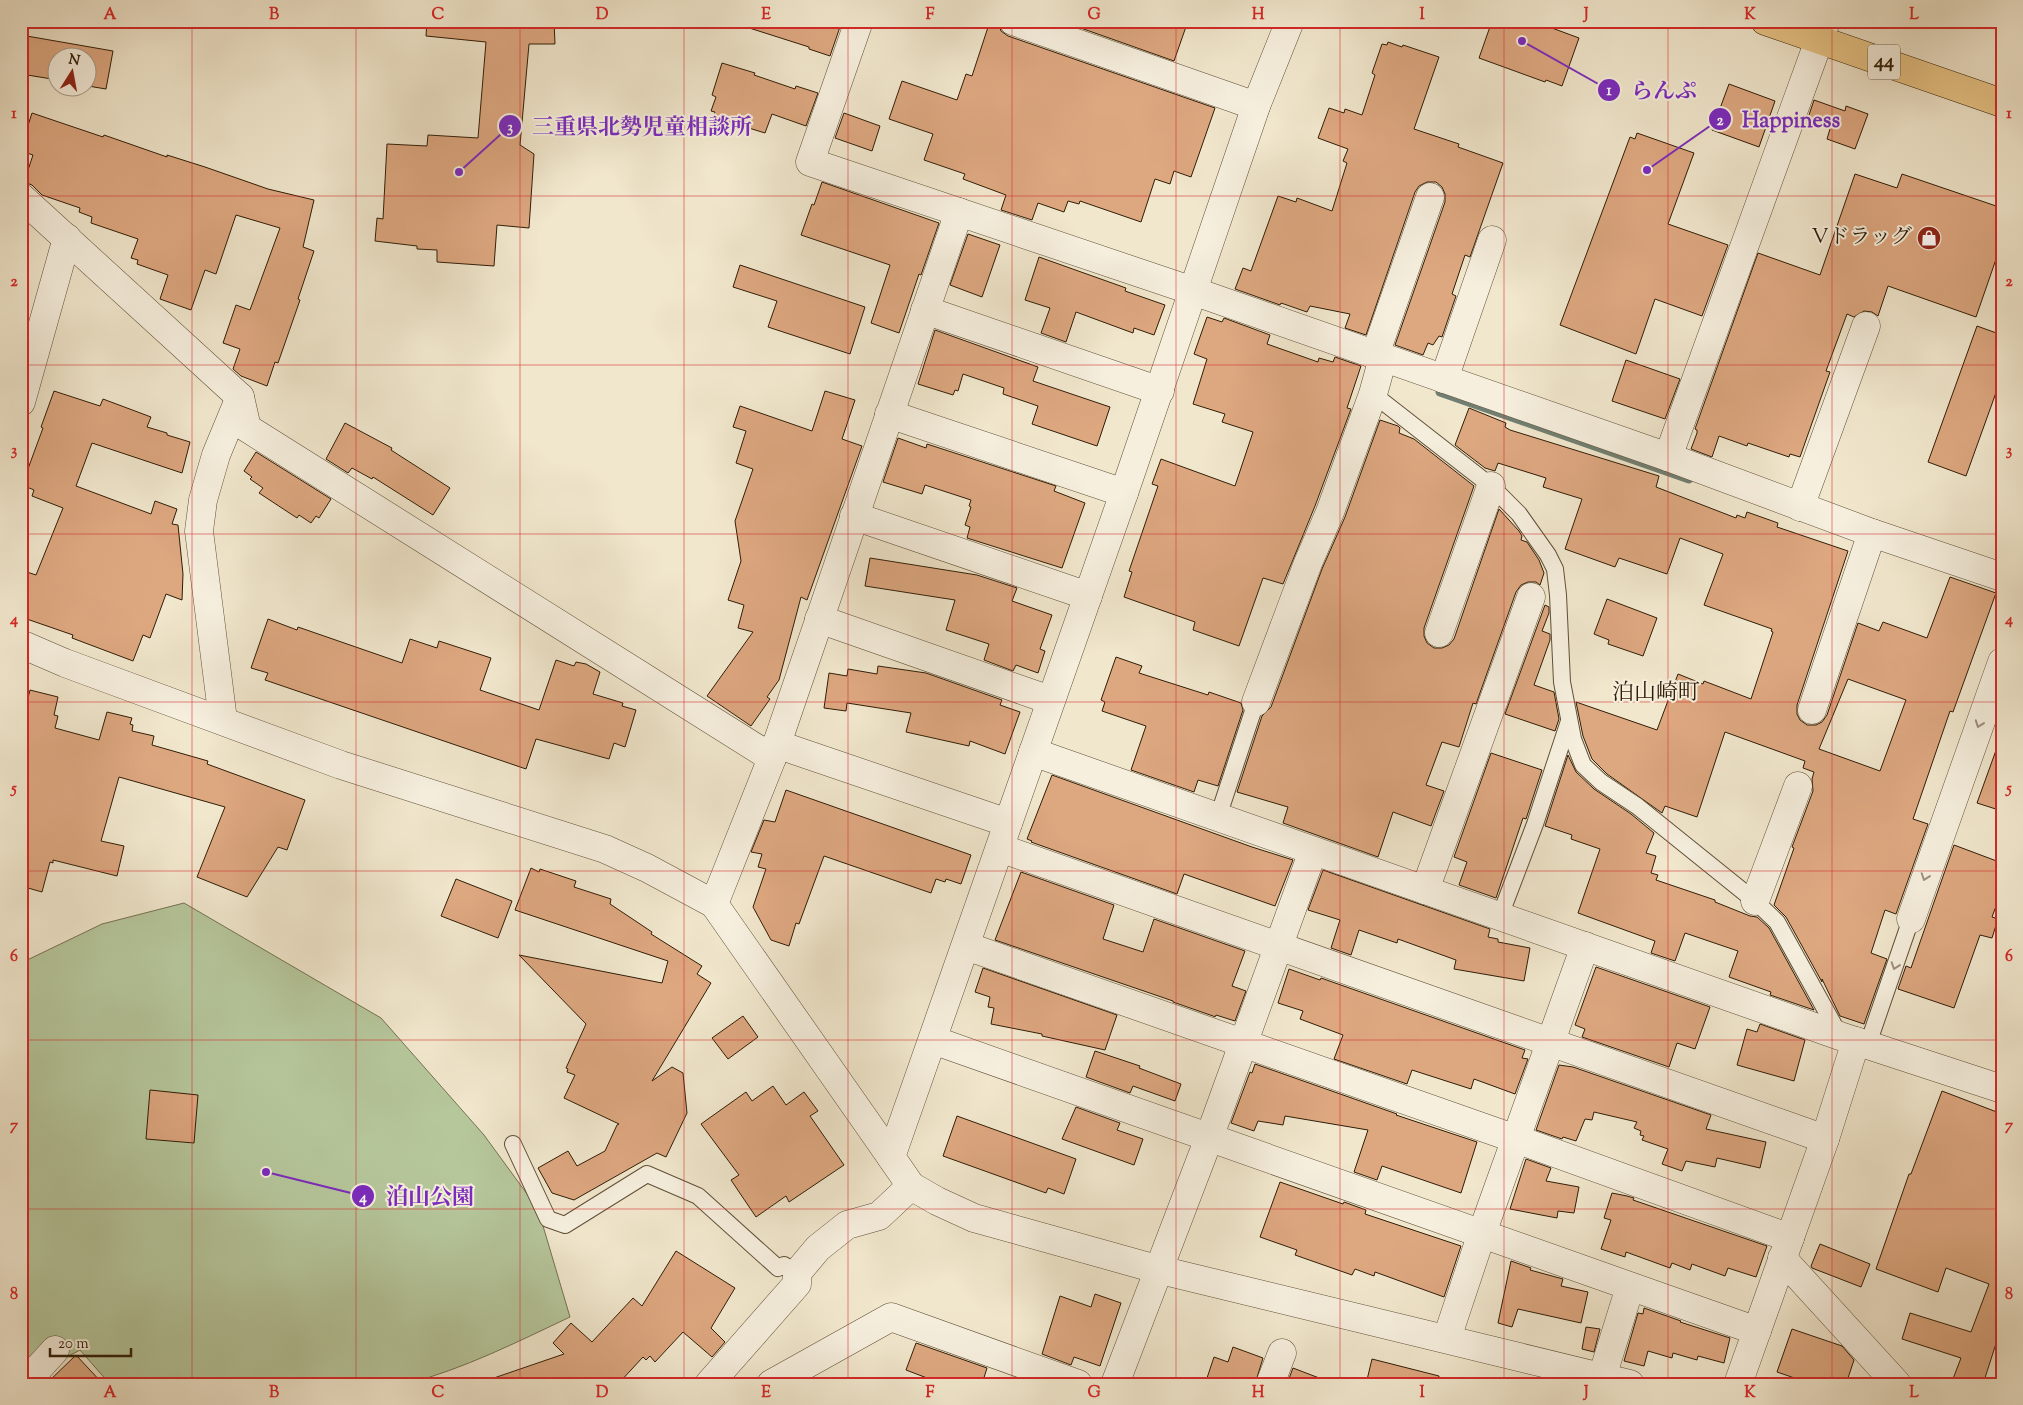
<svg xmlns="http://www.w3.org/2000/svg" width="2023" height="1405" viewBox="0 0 2023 1405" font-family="'Sorts Mill Goudy','Noto Serif JP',serif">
  <rect width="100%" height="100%" fill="#f1e7cd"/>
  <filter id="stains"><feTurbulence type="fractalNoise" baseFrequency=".004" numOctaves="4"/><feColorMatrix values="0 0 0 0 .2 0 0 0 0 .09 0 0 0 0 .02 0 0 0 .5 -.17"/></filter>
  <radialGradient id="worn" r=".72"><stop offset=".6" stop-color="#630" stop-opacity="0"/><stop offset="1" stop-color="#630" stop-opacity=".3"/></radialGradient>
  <path fill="#b6c79c" stroke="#737251" d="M184 903 381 1018 484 1135 538 1209 570 1317C517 1342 464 1369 406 1384H116L109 1383 80 1350 21 1382V963L102 924Z"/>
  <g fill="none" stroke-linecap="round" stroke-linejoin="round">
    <path stroke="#707f71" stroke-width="9" d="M1440 392 1689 479"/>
  </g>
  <g fill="#dda780" stroke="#301d06" fill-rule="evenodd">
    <path d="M427 21H554L555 44H529L520 145 534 154 529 228 497 225 494 266 437 262V250L417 249V246L375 241 377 218 383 219 387 144 427 146 428 135 478 138 486 42 426 36Z"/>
    <path d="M744 21H842L830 56 809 49V47L743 26Z"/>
    <path d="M990 21H998L1001 31 1008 36 1215 108 1191 177 1174 171 1170 184 1155 179 1141 222 1080 201 1079 204 1068 201 1064 212 1038 203 1032 220 1001 210 1006 195 963 179 965 174 924 160 933 134 889 119 902 81 957 100 966 74 972 76Z"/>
    <path d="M1061 21H1188L1174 61Z"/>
    <path d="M1492 21H1533L1579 38 1562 86 1546 80 1545 82 1479 58Z"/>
    <path d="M21 35 113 51 106 89 88 86V58H58V80L21 74Z"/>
    <path d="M1388 42 1402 47 1403 45 1439 57 1414 129 1459 144 1458 147 1503 163 1470 257 1465 255 1452 294 1456 296 1442 337 1439 336 1433 345 1428 343 1423 355 1395 345 1445 202V194L1442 187 1436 182H1427L1419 186 1415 192 1366 335 1345 328 1350 314 1310 306 1307 312 1281 303 1280 305 1235 289 1243 268 1251 271 1278 196 1296 202 1297 198 1332 211 1347 163 1343 161 1348 149 1318 138 1329 108 1344 113 1345 109 1362 115 1375 75 1372 73 1382 44 1387 45Z"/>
    <path d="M722 63 755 73 754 75 795 89 796 86 818 93 806 126 772 114 765 133 713 117 715 112 711 111 716 97 712 95Z"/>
    <path d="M1729 84 1775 101 1759 147 1712 130Z"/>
    <path d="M1814 100 1845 111 1846 106 1868 114 1855 149 1827 139 1830 129 1807 121Z"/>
    <path d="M32 113 103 137 104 135 167 157V155L205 167 268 189 314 200 303 247 314 251 298 299 300 300 278 363 275 362 267 386 241 376 233 369 240 349 223 343 236 305 250 310 280 228 236 215 216 274 205 270 191 310 160 299 168 275 137 264 138 260 131 258 138 239 91 223 92 217 79 212 80 208 42 195 32 185 24 182 33 155 21 151V147Z"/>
    <path d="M844 113 880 126 872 151 835 138Z"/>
    <path d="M1637 133 1694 153 1668 224 1728 245 1702 316 1655 299 1636 354 1560 325 1630 137 1635 139Z"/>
    <path d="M1855 174 1897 188 1902 174 2002 208V242L1976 317 1888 286 1878 316 1872 312 1864 311 1854 317 1847 314 1826 371 1830 372 1800 457 1790 454 1789 457 1748 443 1747 446 1719 436 1712 457 1691 449 1697 433V430L1695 429 1758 253 1820 275Z"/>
    <path d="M822 182 939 223 921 275 919 274 899 333 871 323 890 265 801 235 812 204 814 205Z"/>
    <path d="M968 234 1000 245 982 297 950 285Z"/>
    <path d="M1039 257 1126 288 1125 291 1165 305 1154 335 1134 328 1133 333 1076 312 1066 342 1041 333 1050 308 1025 300Z"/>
    <path d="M740 265 865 307 850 354 768 327 777 301 733 287Z"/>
    <path d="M1207 317 1222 322 1224 318 1270 335 1267 344 1318 362 1319 358 1333 362 1335 357 1361 366 1347 408 1351 409 1315 506 1283 584 1263 578 1239 646 1193 630 1195 622 1124 597 1132 572 1129 571 1158 486 1152 484 1161 459 1235 486 1253 432 1222 422 1225 414 1193 404 1207 359 1194 354Z"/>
    <path d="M1977 326 2002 335V376L1966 476 1928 462Z"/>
    <path d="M935 330 1038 367 1033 381 1110 407 1097 446 1032 424 1038 406 1003 394 1004 388 963 374 958 391 955 390 953 395 918 384Z"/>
    <path d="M1626 360 1680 379 1665 419 1612 401Z"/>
    <path d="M54 391 100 406 103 399 151 417 147 427 167 433V435L190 442 182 473 92 443 76 486 151 514 155 501 177 509 172 524 178 525 183 574 182 600 166 594 150 638 143 635 133 661 72 638 73 635 21 617V570L36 575 63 508 32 496 34 490 22 485 43 428 41 427Z"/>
    <path d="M825 391 855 400 842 439 862 446 807 600 801 597 779 680 767 697 770 699 751 726 707 696 753 632 738 628 744 605 728 600 741 561 735 521 753 469 736 463 746 431 733 427 740 406 812 431Z"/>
    <path d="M1469 408 1506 423 1505 427 1510 430 1659 476 1656 487 1736 518 1737 515 1745 518 1747 512 1778 523 1777 527 1848 551 1797 705V714L1800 720 1807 725H1816L1822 722 1827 715 1858 623 1879 631 1883 622 1927 638 1950 577 1996 593 1953 712 1950 711 1913 819 1928 824 1896 914 1885 910 1871 953 1887 959 1864 1024 1840 1016 1822 979V982L1786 917 1774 905 1794 848 1792 847 1813 791 1812 779 1814 772 1803 768 1805 761 1725 732 1697 817 1665 806 1662 813 1607 774 1592 759 1583 736 1576 702 1657 730 1678 674 1703 684 1704 681 1751 699 1773 632 1771 631 1772 629 1704 605 1723 554 1680 538 1667 574 1619 558 1615 567 1565 549 1582 499 1543 487 1546 478 1498 463 1495 471 1485 468 1455 445ZM1848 679 1906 700 1880 771 1819 749Z"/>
    <path d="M1380 420 1398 426 1400 428 1399 433 1414 439 1474 486 1424 628V636L1427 643 1434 648H1442L1449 645 1454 639 1499 509 1519 531 1522 536 1521 540 1527 542 1539 560 1544 573 1540 585 1536 582H1528L1521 585 1516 592 1476 704 1473 703 1459 747 1442 742 1426 785 1444 791 1431 826 1393 812 1378 857 1283 823 1288 807 1237 792 1262 716 1271 707 1322 569 1345 517Z"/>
    <path d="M345 423 392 448 391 450 450 488 433 515 373 477 372 479 352 468 348 473 326 459Z"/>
    <path d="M898 438 926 448 927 444 1056 486 1054 491 1085 503 1062 568 967 538 970 527 965 525 971 507 969 506 971 500 925 485 922 494 883 482Z"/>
    <path d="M256 452 331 499 319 518 316 516 311 523 299 515 297 518 259 493 263 488 250 479 252 477 244 471Z"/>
    <path d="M870 558 977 575 1017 588 1012 601 1052 615 1040 649 1045 651 1038 673 1016 665 1013 671 984 660 989 644 946 630 955 600 865 586Z"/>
    <path d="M1607 599 1657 618 1643 656 1608 644 1609 640 1594 634Z"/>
    <path d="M1545 605 1549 607V613L1542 631 1550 634V640L1534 685 1554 692 1559 719 1555 731 1505 714Z"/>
    <path d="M268 619 297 630 298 627 402 663 410 639 437 648 439 641 491 658 480 690 539 710 556 660 574 666 576 662 586 664 600 672 593 694 623 703 622 706 636 710 625 747 614 743 609 759 536 739 526 769 265 680 268 673 251 668Z"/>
    <path d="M1116 657 1142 666 1139 673 1208 695 1209 692 1241 703 1243 710 1218 786 1198 780 1194 792 1131 770 1146 726 1102 711 1105 702 1101 700Z"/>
    <path d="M878 666 926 673 1002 700 1000 705 1020 712 1005 754 970 741 969 746 906 732 911 713 847 703 846 711 824 708 829 673 847 676 848 669 877 674Z"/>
    <path d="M30 690 58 697 54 715 58 716 55 728 99 740 107 712 132 718 130 724 133 725 132 731 154 736 152 745 208 761 207 764 305 800 287 850 278 847 247 897 197 877 225 807 119 777 101 841 124 846 117 876 53 860V863L50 862 42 892 21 886V725Z"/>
    <path d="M1999 742H2002V811L1977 803Z"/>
    <path d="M1491 753 1542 770 1526 819 1523 818 1496 898 1459 885 1467 862 1454 857Z"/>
    <path d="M1568 755 1576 772 1594 789 1631 814 1654 833 1646 853 1656 856 1651 873 1658 875 1656 880 1715 900V902L1750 916 1757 917 1769 928 1814 1010 1770 995 1771 992 1729 977 1738 951 1685 933 1675 961 1651 953 1655 941 1578 913 1600 849 1571 839 1572 835 1545 826Z"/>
    <path d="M1052 775 1252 847 1293 860 1275 906 1184 874 1177 894 1031 842 1032 841 1027 839Z"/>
    <path d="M786 790 971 855 961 884 946 879 945 882 936 879 931 893 824 856 799 924 796 923 789 946 771 940 753 907 766 869 758 867 762 854 751 852 764 820 775 822Z"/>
    <path d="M1954 845 2002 863V890L1992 917 1998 919 1992 938 1980 935 1954 1008 1898 989 1906 966 1911 968Z"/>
    <path d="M531 868 539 872 540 869 576 881 574 887 611 899 610 904 652 932 651 934 702 966 697 974 711 983 652 1081 672 1067 683 1073 687 1113 666 1157 657 1153 574 1200 552 1193 538 1168 568 1151 577 1166 605 1151 617 1125 619 1124 564 1098 575 1075 567 1072 568 1069 566 1068 586 1024 519 955 662 983 668 961 515 910Z"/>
    <path d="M1323 870 1490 929 1488 937 1498 939V942L1530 948 1524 981 1454 969 1456 960 1398 939 1397 943 1359 930 1351 955 1331 948 1340 920 1308 910Z"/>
    <path d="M1021 872 1114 905 1103 939 1143 952 1154 919 1245 951 1232 986 1246 991 1235 1021 1216 1015 1215 1017 1213 1016 1173 1002V1001L995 940Z"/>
    <path d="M456 879 512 901 498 938 441 916Z"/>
    <path d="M1596 967 1710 1007 1695 1049 1677 1043 1669 1067 1582 1037 1585 1029 1575 1025Z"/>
    <path d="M983 968 1117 1015 1105 1050 1042 1036V1034L991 1024 994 1008 988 1007 990 997 975 992Z"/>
    <path d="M1289 969 1320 980 1321 978 1525 1050 1522 1058 1528 1059 1515 1094 1474 1079 1471 1089 1412 1070 1407 1084 1334 1059 1343 1035 1300 1019 1303 1011 1278 1003Z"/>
    <path d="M743 1016 758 1037 728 1059 712 1038Z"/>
    <path d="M1760 1024 1805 1040 1794 1081 1737 1065 1747 1029 1757 1032Z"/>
    <path d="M1095 1051 1140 1066 1139 1068 1181 1084 1175 1101 1133 1086 1130 1093 1086 1077Z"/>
    <path d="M1255 1064 1397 1114 1396 1115 1477 1142 1461 1193 1382 1166 1377 1180 1354 1172 1368 1130 1285 1116 1283 1125 1258 1121 1254 1131 1231 1123 1250 1072 1252 1073Z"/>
    <path d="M1559 1065 1573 1067 1711 1115 1706 1129 1766 1142 1760 1168 1717 1158 1715 1167 1686 1161 1682 1171 1662 1164 1668 1149 1642 1140 1644 1136 1640 1135 1641 1131 1634 1128 1637 1122 1594 1112 1592 1120 1585 1119 1576 1141 1563 1137 1562 1139 1536 1130Z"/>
    <path d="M773 1086 786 1105 804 1092 818 1111 810 1116 844 1165 789 1202 786 1196 756 1217 731 1180 739 1175 701 1124 746 1092 752 1101Z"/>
    <path d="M150 1090 198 1095 194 1143 146 1139Z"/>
    <path d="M1942 1091 2002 1114V1325L1983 1384H1951L1961 1358 1902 1339 1910 1313 1971 1332 1989 1284 1946 1268 1938 1292 1876 1269 1909 1174H1911Z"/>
    <path d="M1076 1107 1120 1123 1117 1130 1143 1139 1134 1165 1062 1139Z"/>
    <path d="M957 1116 1076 1159 1064 1194 1048 1188 1046 1193 943 1156Z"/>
    <path d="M1526 1159 1551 1168 1546 1181 1579 1187 1574 1213 1558 1211 1557 1218 1510 1209Z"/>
    <path d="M1280 1182 1343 1204 1344 1202 1366 1210 1365 1214 1461 1246 1444 1297 1375 1272 1374 1276 1355 1269 1352 1275 1295 1255 1297 1250 1260 1237Z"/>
    <path d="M1612 1193 1627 1196 1634 1198 1633 1200 1767 1246 1756 1277 1728 1268 1725 1276 1692 1264 1690 1270 1672 1263 1670 1268 1626 1252 1625 1257 1601 1249 1611 1220 1604 1218Z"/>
    <path d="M1820 1244 1870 1264 1861 1287 1812 1268 1811 1266Z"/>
    <path d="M676 1251 735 1288 711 1328 725 1342 712 1357 683 1332 655 1362 650 1356 646 1360 643 1357 618 1384H489L488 1380 564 1354 553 1343 571 1323 592 1342 633 1298 642 1306Z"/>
    <path d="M1511 1261 1531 1268 1530 1270 1563 1279 1561 1286 1588 1292 1581 1323 1518 1309 1512 1327 1498 1323Z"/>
    <path d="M1095 1294 1121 1303 1100 1366 1074 1357 1071 1365 1042 1354 1060 1296 1091 1307Z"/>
    <path d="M1644 1308 1681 1321 1680 1322 1730 1338 1724 1363 1698 1356 1697 1360 1673 1353 1672 1358 1648 1351 1644 1366 1624 1361 1638 1313 1643 1314Z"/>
    <path d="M1586 1327 1600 1329 1594 1352 1582 1349Z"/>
    <path d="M1792 1329 1842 1346 1854 1360 1846 1384H1812L1777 1372Z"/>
    <path d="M916 1343 987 1368 982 1384H925L927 1378 906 1370Z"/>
    <path d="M1233 1347 1263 1358 1255 1384H1205L1214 1357 1228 1362Z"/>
    <path d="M76 1355 103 1384H46Z"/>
    <path d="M1372 1359 1439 1376 1438 1384H1366Z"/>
    <path d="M1293 1368 1327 1381V1384H1287Z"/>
  </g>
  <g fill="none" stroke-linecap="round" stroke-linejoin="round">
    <g stroke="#605038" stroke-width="18">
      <g id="service">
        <path d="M1373 394 1491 486 1519 514 1548 555 1555 569 1558 595 1562 682 1573 739 1583 765 1601 782 1637 806 1755 901 1777 922 1840 1036"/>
        <path d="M1218 817 1256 702"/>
        <path d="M1500 916 1535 824 1569 721"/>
        <path d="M1868 1044 1911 919"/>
        <path d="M513 1144 548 1219 565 1225 647 1174 698 1196 778 1268 784 1265 797 1273"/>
      </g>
    </g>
    <g stroke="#605038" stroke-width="29">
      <g id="minor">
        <path d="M859 21 810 162 1193 291 1668 457 1872 533 2002 577"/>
        <path d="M1013 21 1256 106"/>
        <path d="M21 197 240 397 247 428 772 758"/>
        <path d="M925 310 1160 391"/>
        <path d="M1375 355 1430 197"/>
        <path d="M1444 379 1492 240"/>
        <path d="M21 402 67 238"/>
        <path d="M889 414 1124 493"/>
        <path d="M1668 457 1826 21"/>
        <path d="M1800 507 1866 326"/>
        <path d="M854 516 1088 596"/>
        <path d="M819 619 1050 700"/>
        <path d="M1439 633 1491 486"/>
        <path d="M21 644 65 663 341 765 605 849 647 868 714 904 891 1157"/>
        <path d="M1256 702 1308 563 1330 512 1373 394 1383 358"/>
        <path d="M1812 710 1872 533"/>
        <path d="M223 720 199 531 203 500 216 455 240 397"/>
        <path d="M776 744 1008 823"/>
        <path d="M1033 752 1840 1036 2002 1089"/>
        <path d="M1000 848 1825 1139"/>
        <path d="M1425 890 1531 597"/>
        <path d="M1755 901 1798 786"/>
        <path d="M714 904 772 758 959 212"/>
        <path d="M1911 919 2002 662"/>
        <path d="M966 946 1516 1139 1790 1238"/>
        <path d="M933 1040 1757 1331"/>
        <path d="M1782 1258 1897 1384"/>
        <path d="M1447 1338 1482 1233 1585 946"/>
        <path d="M1602 1377 1630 1287"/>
        <path d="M24 1384 55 1350"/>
        <path d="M709 1384 797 1284V1273L818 1248 847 1225 879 1216 911 1186"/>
        <path d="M771 1384 891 1317 1078 1384"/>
        <path d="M1115 1384 1209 1138 1313 851"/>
        <path d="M1270 1384 1282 1353"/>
        <path d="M1738 1384 1825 1139 1856 1041"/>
      </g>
    </g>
    <g stroke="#605038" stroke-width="29">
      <path id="tertiary" d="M1290 21 1256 106 1124 493 891 1157 911 1186 937 1201 974 1218 1160 1270 1630 1384"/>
    </g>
    <g stroke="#301d06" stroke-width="29">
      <path id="primary" d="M1765 21 2002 103"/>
    </g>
    <use href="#service" stroke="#f6efde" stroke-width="16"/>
    <use href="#minor" stroke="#f6efde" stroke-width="28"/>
    <use href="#tertiary" stroke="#f6efde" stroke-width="28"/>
    <use href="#primary" stroke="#e8c486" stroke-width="28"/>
  </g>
  <defs><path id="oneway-chevron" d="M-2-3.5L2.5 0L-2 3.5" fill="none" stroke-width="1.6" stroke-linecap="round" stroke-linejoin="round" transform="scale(1.25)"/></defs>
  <g stroke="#9d907d">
    <use href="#oneway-chevron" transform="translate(1979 724) rotate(110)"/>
    <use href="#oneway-chevron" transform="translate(1925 877) rotate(109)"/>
    <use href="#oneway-chevron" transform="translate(1895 966) rotate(109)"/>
  </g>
  <path fill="none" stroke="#d62828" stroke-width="1" stroke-opacity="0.55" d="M192 21V1384M356 21V1384M520 21V1384M684 21V1384M848 21V1384M1012 21V1384M1176 21V1384M1340 21V1384M1504 21V1384M1668 21V1384M1832 21V1384M21 196H2002M21 365H2002M21 534H2002M21 702H2002M21 871H2002M21 1040H2002M21 1209H2002"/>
  <defs>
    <g id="shop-disc" transform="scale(1.25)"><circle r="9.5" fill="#8f2418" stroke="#f6efde"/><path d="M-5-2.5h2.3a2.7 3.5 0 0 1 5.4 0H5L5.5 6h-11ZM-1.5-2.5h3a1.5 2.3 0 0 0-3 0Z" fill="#fff"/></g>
  </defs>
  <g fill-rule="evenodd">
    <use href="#shop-disc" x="1929" y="238"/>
  </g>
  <g text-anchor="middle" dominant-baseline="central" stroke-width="4" stroke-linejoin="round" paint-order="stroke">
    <rect fill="#f6efde" stroke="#6b5c47" stroke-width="1" x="1868" y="44.5" width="32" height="35" rx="4"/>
    <g font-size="20" font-weight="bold" fill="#301d06">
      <text x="1884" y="62">44</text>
    </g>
    <g font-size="21" fill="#301d06" stroke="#f6efde" text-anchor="end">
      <text x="1912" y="238">Vドラッグ</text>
    </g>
    <g font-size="22" fill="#301d06" stroke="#f6efde">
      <text x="1656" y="694">泊山崎町</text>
    </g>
  </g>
  <path fill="none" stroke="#7b2cbf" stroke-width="2" d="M1522 41L1609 90M1647 170L1720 119M459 172L510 126M266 1172L363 1196"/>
  <g fill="#7b2cbf" stroke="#f6efde" stroke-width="2">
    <circle cx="1522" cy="41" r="5"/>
    <circle cx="1647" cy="170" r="5"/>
    <circle cx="459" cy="172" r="5"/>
    <circle cx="266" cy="1172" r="5"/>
    <circle cx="1609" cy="90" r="12"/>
    <circle cx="1720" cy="119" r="12"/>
    <circle cx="510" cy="126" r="12"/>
    <circle cx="363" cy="1196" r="12"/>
  </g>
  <g font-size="15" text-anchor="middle" font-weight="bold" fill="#fff">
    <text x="1609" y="95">1</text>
    <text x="1720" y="125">2</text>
    <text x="510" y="132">3</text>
    <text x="363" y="1202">4</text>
  </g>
  <g font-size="22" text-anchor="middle" font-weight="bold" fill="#7b2cbf" stroke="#f6efde" stroke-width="4" stroke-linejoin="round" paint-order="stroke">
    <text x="1664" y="98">らんぷ</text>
    <text x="1791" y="127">Happiness</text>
    <text x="642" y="134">三重県北勢児童相談所</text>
    <text x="430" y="1204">泊山公園</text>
  </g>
  <rect width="2023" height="1405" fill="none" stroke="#f1e7cd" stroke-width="55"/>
  <g transform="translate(72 72) rotate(11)"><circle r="24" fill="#f6efde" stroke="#a79b88"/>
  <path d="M0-4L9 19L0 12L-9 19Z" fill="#8f2418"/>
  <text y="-8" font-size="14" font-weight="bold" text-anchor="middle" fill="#301d06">N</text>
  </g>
  <path d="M50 1348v8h81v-8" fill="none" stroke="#301d06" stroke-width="2.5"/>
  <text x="58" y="1348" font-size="15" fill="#301d06" stroke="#f6efde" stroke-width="4" paint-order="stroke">20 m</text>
  <rect x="28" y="28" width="1968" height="1350" fill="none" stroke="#d62828" stroke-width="2"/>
  <g font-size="16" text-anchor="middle" font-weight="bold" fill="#d62828">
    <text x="110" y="19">A</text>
    <text x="274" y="19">B</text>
    <text x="438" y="19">C</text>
    <text x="602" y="19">D</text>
    <text x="766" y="19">E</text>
    <text x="930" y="19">F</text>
    <text x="1094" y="19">G</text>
    <text x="1258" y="19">H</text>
    <text x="1422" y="19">I</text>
    <text x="1586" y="19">J</text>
    <text x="1750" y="19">K</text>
    <text x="1914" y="19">L</text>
    <text x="14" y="118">1</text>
    <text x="2009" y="118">1</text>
    <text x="14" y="286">2</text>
    <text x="2009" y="286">2</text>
    <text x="14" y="455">3</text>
    <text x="2009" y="455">3</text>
    <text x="14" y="624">4</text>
    <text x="2009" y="624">4</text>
    <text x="14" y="793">5</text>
    <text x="2009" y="793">5</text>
    <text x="14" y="961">6</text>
    <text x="2009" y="961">6</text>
    <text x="14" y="1130">7</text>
    <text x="2009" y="1130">7</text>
    <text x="14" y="1299">8</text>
    <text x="2009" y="1299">8</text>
    <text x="110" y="1397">A</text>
    <text x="274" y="1397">B</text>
    <text x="438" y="1397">C</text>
    <text x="602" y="1397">D</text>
    <text x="766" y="1397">E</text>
    <text x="930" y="1397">F</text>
    <text x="1094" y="1397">G</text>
    <text x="1258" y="1397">H</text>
    <text x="1422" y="1397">I</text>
    <text x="1586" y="1397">J</text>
    <text x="1750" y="1397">K</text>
    <text x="1914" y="1397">L</text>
  </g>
  <rect width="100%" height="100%" filter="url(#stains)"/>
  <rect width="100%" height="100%" fill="url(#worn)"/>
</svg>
